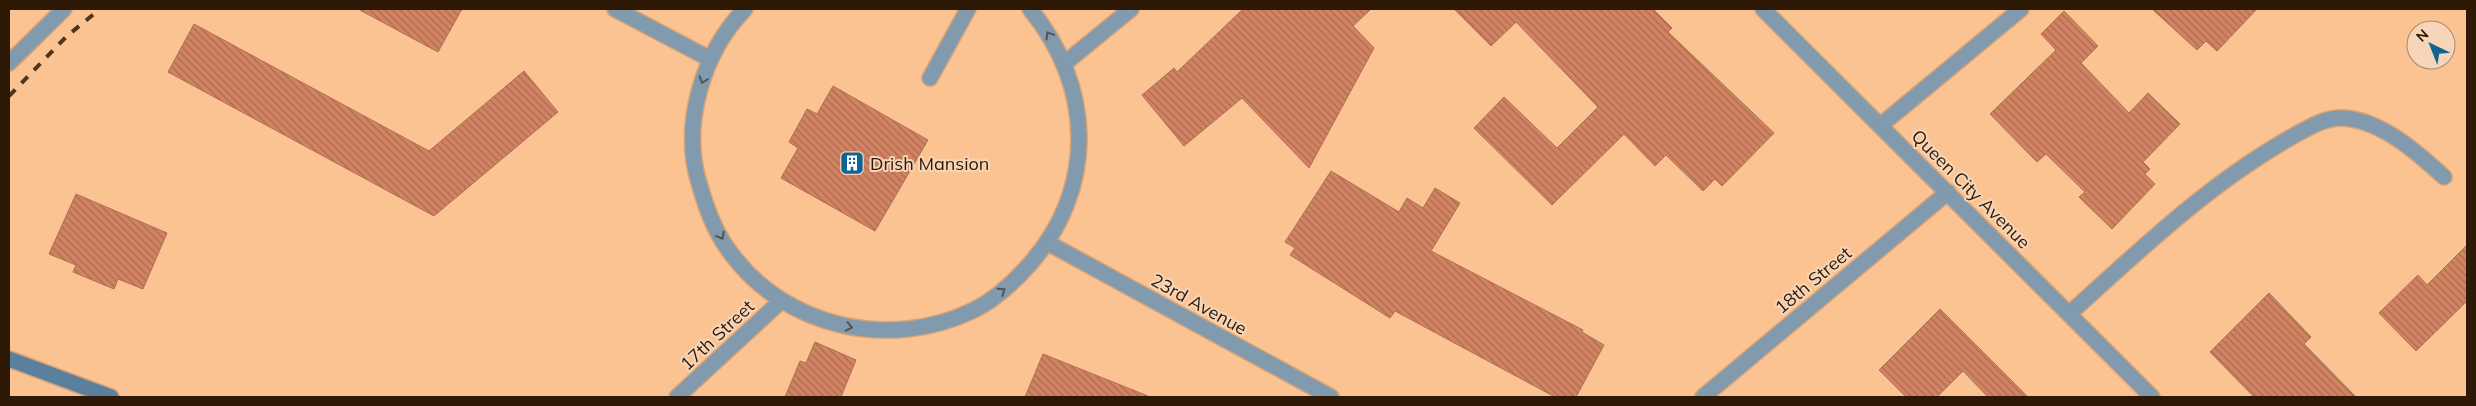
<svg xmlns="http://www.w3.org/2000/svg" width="2476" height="406" viewBox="0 0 2476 406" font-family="Mulish,sans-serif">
  <defs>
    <pattern id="building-back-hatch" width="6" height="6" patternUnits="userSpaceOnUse" patternTransform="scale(1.25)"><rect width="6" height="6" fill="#d28363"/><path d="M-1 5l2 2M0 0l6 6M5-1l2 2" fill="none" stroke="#ab6a50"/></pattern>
  </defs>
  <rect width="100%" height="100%" fill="#fbc392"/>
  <g fill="url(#building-back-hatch)" stroke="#af6f55">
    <path d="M358 9H462L438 52Z"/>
    <path d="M1243 9H1371L1353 26 1374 48 1309 168 1242 98 1184 146 1142 95 1174 68 1177 72Z"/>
    <path d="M1454 9H1653L1672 28 1668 32 1774 133 1722 186 1715 179 1703 191 1666 155 1655 166 1624 134 1552 205 1474 128 1504 97 1557 148 1598 107 1516 22 1491 46Z"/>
    <path d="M2152 9H2257L2217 51 2206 41 2197 50Z"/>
    <path d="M2064 11 2098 46 2081 63 2129 113 2148 93 2180 124 2143 162 2150 169 2145 174 2155 184 2112 229 2079 197 2085 192 2046 154 2037 162 1990 114 2056 50 2041 34Z"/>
    <path d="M194 24 429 151 524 71 558 112 434 216 168 72Z"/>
    <path d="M833 86 928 140 875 231 781 178 798 148 789 142 807 109 817 114Z"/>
    <path d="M1331 171 1399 212 1407 198 1423 208 1435 188 1460 203 1431 251 1583 330 1582 332 1604 345 1576 397H1555L1395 311 1390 318 1290 255 1295 248 1285 242Z"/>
    <path d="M76 194 167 233 143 289 118 279 114 289 73 272 76 265 49 254Z"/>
    <path d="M2467 245V301L2416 351 2379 313 2418 275 2427 285Z"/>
    <path d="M2269 293 2311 337 2304 344 2356 397H2254L2210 352Z"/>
    <path d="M1940 309 2028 397H1988L1963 371 1937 397H1906L1879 370Z"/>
    <path d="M815 342 856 360 841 397H785L800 361 806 363Z"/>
    <path d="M1043 354 1148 396V397H1025Z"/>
  </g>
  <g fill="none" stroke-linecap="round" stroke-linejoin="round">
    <g stroke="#d6a479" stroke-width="18">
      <g id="lane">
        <path d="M930 78 968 9"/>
        <path d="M2069 314C2139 251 2206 186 2288 139 2303 131 2322 118 2340 118 2379 118 2418 153 2444 177"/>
      </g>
    </g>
    <g stroke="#d6a479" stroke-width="18">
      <g id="street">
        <path d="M615 9 710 59"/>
        <path d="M745 9C703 52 681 124 699 183 706 207 714 231 730 252 785 328 890 351 974 310 996 299 1013 283 1029 265 1097 188 1094 87 1030 9"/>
        <path d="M1763 9 2152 397"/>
        <path d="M9 63 64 9"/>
        <path d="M1065 63 1131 9"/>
        <path d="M1881 125 2021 9"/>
        <path d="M1048 243 1331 397"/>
        <path d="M677 397 781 301"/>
        <path d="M1703 397 1948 192"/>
      </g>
    </g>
    <g stroke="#d6a479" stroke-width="18">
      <path id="secondary" d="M9 359 111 397"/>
    </g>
    <use href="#lane" stroke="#819aae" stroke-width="15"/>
    <use href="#street" stroke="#819aae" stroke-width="15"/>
    <use href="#secondary" stroke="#5a809d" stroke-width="15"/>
    <path stroke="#50351d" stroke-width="4" stroke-dasharray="9 9" stroke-linecap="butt" d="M9 96 67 36 100 9"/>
  </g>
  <defs><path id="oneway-chevron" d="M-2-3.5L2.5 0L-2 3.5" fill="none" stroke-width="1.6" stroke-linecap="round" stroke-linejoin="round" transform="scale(1.25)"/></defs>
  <g stroke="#535352">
    <use href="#oneway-chevron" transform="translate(1049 35) rotate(-121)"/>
    <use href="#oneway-chevron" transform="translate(703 80) rotate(108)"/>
    <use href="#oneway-chevron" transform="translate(721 236) rotate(61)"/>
    <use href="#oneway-chevron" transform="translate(1002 291) rotate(-34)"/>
    <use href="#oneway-chevron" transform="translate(849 327) rotate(13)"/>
  </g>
  <defs>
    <g id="building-square" transform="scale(1.25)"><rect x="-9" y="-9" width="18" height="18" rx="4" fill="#116395" stroke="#f7d5b8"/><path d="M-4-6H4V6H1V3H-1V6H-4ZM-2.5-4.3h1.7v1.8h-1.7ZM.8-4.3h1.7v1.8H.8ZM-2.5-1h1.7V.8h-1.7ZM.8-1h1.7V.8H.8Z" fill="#fff"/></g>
  </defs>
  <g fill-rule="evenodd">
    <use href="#building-square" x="852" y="163"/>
  </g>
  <g text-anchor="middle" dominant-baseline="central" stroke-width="4" stroke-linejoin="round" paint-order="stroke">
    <g font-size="18" fill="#2e1906" stroke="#f7d5b8" text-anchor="start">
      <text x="870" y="163">Drish Mansion</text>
    </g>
    <g font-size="18" fill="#2e1906" stroke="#f7d5b8">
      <text transform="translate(1971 189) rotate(45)">Queen City Avenue</text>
      <text transform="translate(1813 280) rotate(-40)">18th Street</text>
      <text transform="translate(1199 304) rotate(29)">23rd Avenue</text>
      <text transform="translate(717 335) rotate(-43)">17th Street</text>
    </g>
  </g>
  <rect width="2476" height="406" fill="none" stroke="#2e1906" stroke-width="20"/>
  <g transform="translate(2431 45) rotate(317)"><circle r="24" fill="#f7d5b8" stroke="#a78a71"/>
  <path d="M0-4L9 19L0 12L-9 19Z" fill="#116395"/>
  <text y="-8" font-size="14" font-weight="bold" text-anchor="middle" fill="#2e1906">N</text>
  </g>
</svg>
